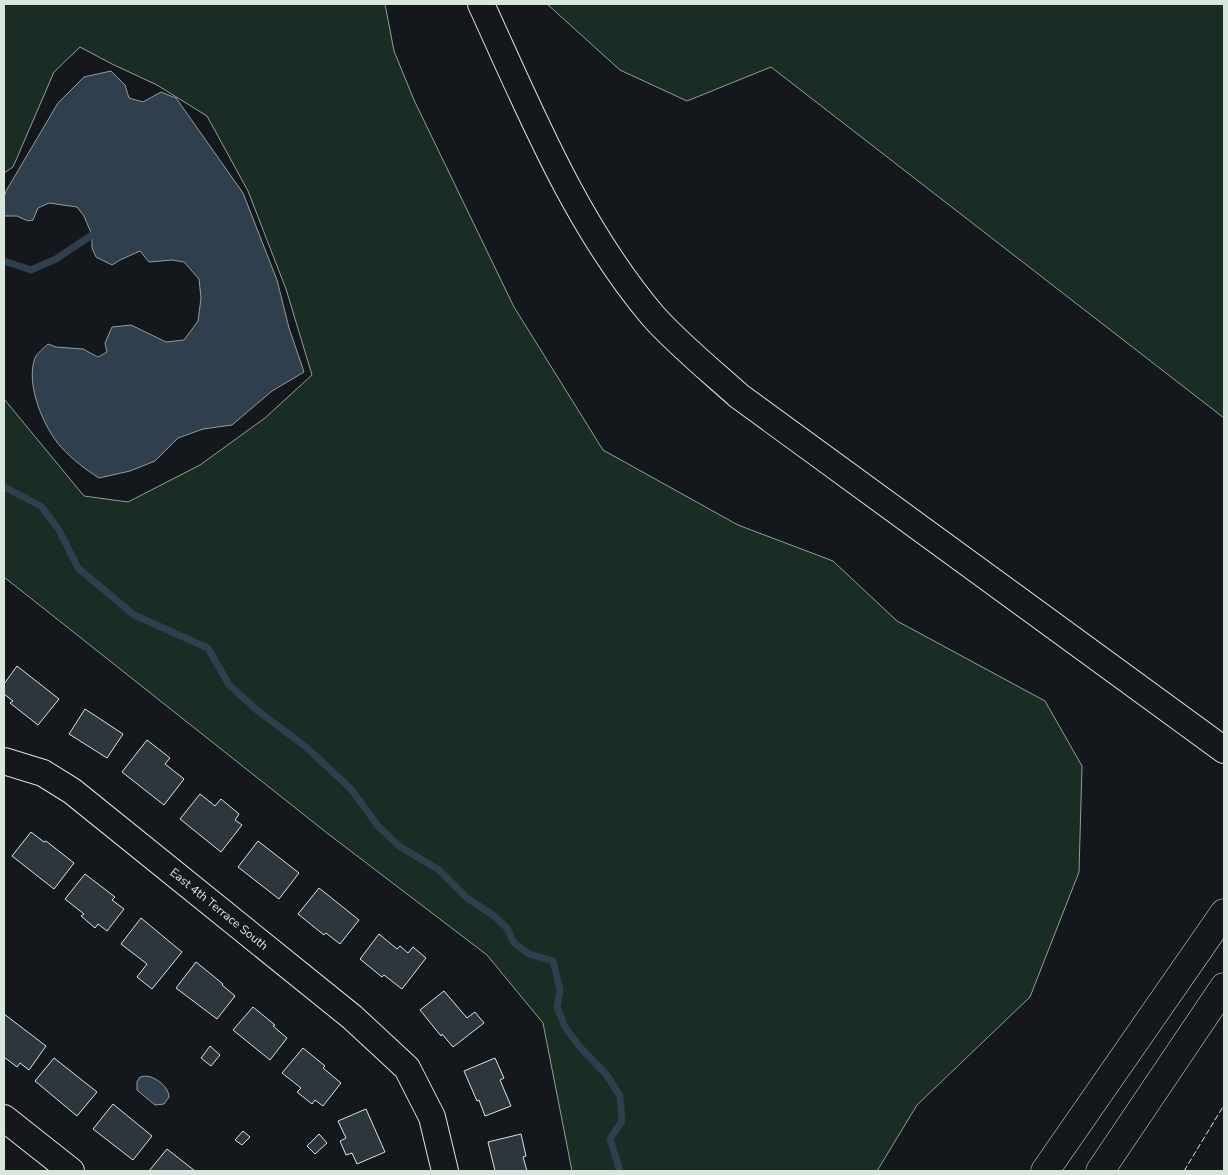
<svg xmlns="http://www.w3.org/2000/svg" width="1228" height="1175" viewBox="0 0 1228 1175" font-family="'Nunito Sans',sans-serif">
  <rect width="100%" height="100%" fill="#14181c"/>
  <g fill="#1a2d24" stroke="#939e99">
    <path d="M4 4H385L394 51 414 100 514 307 603 450 738 525 833 561 897 621 1045 701 1082 766 1079 872 1030 997 917 1105 877 1171H572L543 1023 487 955 327 833 4 577V399L84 496 128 502 200 465 265 418 312 375 286 289 248 191 207 116 157 85 112 64 80 47 54 72 13 167 4 173Z"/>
    <path d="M547 4H1224V418L771 67 687 101 620 70Z"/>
  </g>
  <g fill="#2f3f4d" stroke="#939e99">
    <path d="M111 71 125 85 129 98 143 102 161 92 176 98 243 193 277 280 289 328 304 372 272 391 232 425 203 429 178 438 155 461 130 471 99 478C85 469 73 460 61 447 44 428 25 384 35 358 37 353 44 348 48 344L56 347 83 349 98 357 107 352 105 343 112 327 131 325 166 342 184 340 198 321 201 298 199 279 184 262 172 260 149 262 140 251 120 260 112 265 96 257 92 248V235L84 216 77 207 49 203 38 208 33 220 28 221 17 216H4V197L6 191 58 103 84 77Z"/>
    <path d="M146 1076C156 1077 169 1087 169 1097L164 1104 155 1105 137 1090V1082L140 1077Z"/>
  </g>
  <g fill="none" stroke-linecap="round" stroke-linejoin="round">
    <g stroke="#2f3f4d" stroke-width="7">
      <path d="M4 261 31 270 56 259 92 235"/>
      <path d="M4 487 41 506 59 530 78 568 134 615 208 648 229 685 258 711 306 747 351 789 378 826 399 846 439 870 467 898 493 915 507 928 514 943 529 954 553 961 560 990 557 1007 565 1027 579 1046 606 1074 620 1096 622 1121 610 1139 620 1171"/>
    </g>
  </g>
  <g fill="#2c363c" stroke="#d8e6dc">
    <path d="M17 666 59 699 38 725 10 703 13 701 4 694V684Z"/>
    <path d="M85 709 123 734 107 758 69 734Z"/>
    <path d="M147 740 170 758 165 764 184 779 164 805 122 772Z"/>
    <path d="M200 794 215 806 221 799 239 814 235 820 242 825 221 852 180 819Z"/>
    <path d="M31 832 44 842 46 841 74 863 54 889 12 856Z"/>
    <path d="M258 841 299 873 279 899 238 867Z"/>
    <path d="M85 874 115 897 112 900 124 909 107 931 98 924 95 928 81 916 84 914 65 899Z"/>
    <path d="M319 888 359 920 340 944 326 933 324 935 298 914Z"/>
    <path d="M141 918 182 952 152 989 137 977 147 964 121 944Z"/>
    <path d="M379 934 397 949 400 946 408 953 413 947 426 958 402 989 384 975 382 977 360 959Z"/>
    <path d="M196 962 223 984 222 985 235 996 217 1019 176 988Z"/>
    <path d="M444 991 467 1018 475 1012 484 1023 453 1047 442 1034 441 1036 420 1010Z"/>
    <path d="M253 1007 275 1025 273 1026 287 1038 270 1060 233 1030Z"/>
    <path d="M4 1014 46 1046 29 1070 20 1063 17 1067 4 1057Z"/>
    <path d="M210 1046 220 1055 211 1066 201 1058Z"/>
    <path d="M303 1048 325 1066 323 1068 341 1083 323 1106 315 1100 312 1104 297 1092 301 1088 282 1073Z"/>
    <path d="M54 1058 97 1092 77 1116 35 1081Z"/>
    <path d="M495 1058 504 1078 500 1080 511 1106 485 1116 479 1100 477 1101 464 1071Z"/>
    <path d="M113 1104 152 1136 133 1160 93 1129Z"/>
    <path d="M366 1109 385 1152 357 1164 352 1153 346 1155 340 1141 346 1138 338 1121Z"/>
    <path d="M243 1131 250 1137 242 1145 235 1140Z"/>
    <path d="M319 1134 327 1143 315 1154 307 1146Z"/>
    <path d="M521 1134 526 1156 523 1157 527 1171H495L488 1142Z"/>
    <path d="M167 1149 195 1171H149Z"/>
  </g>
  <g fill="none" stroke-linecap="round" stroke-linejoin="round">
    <g stroke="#d8e6dc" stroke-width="28">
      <g id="minor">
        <path d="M481 4C530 111 576 225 653 316 679 345 710 370 739 396L1224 750"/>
        <path d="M4 761 43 773 72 791 352 1017 407 1068 432 1117 445 1171"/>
        <path d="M4 1118 71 1171"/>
      </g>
    </g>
    <g stroke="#d8e6dc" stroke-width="29">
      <g id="highway">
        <path d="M1045 1171 1224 913"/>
        <path d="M1100 1171 1224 987"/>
      </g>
    </g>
    <use href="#minor" stroke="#14181c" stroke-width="26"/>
    <use href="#highway" stroke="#14181c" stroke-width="28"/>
    <path stroke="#d8e6dc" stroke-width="1" stroke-dasharray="6 2.5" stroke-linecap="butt" d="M1184 1171 1224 1105"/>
  </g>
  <g text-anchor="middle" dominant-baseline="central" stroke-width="4" stroke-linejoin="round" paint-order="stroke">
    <g font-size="12" fill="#d8e6dc" stroke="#14181c">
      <text transform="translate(219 909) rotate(39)">East 4th Terrace South</text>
    </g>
  </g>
  <rect width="1228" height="1175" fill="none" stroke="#d8e6dc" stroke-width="10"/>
</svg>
